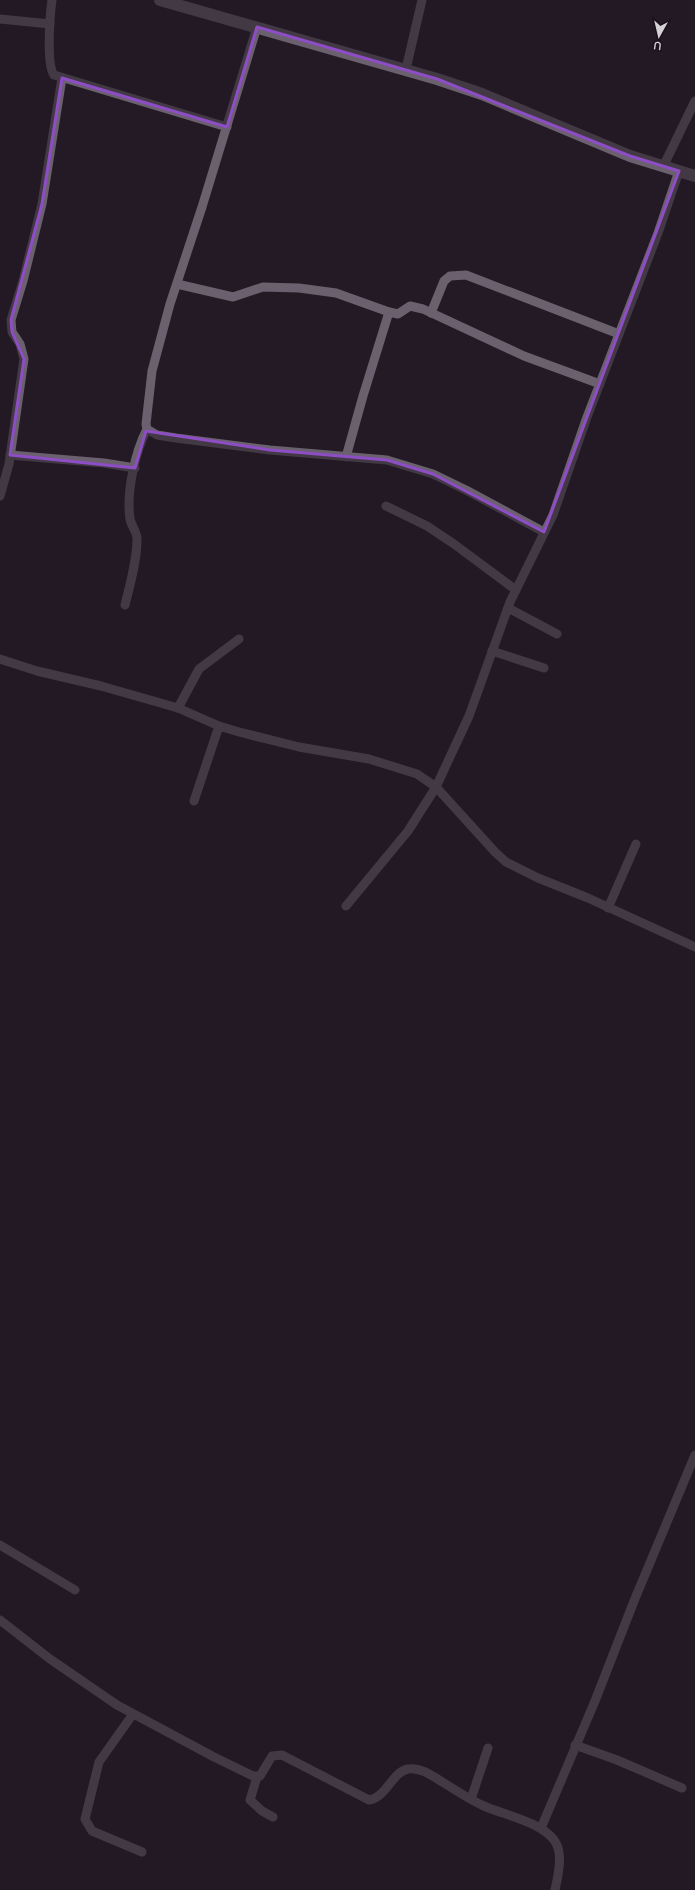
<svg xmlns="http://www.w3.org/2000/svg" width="695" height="1890" viewBox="0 0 695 1890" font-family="Manrope,sans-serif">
  <rect width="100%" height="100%" fill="#231a25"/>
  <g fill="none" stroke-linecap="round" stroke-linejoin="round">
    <g stroke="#6b606d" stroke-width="9">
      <path d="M52 0C50 14 46 64 54 75L227 127"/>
      <path d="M0 19 50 24"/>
      <path d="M257 27 202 207 170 304 152 371 146 424 147 429 157 435 176 438 270 450 387 460 433 474 466 490 544 532"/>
      <path d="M406 69 422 0"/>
      <path d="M663 167 695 101"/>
      <path d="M177 284 233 297 263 287 299 288 336 293 389 312 398 314 410 306 423 309 524 356 600 384"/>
      <path d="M431 313 444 281 450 276 466 275 619 334"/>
      <path d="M10 455 104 463 135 468"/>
      <path d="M346 457 363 396 389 312"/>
      <path d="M0 496 9 464 24 359 20 344 12 332 11 320 23 281 42 204 62 78"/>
      <path d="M386 506 427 526 454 544 516 590"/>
      <path d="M125 605C130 584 137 561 137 539 137 531 131 526 130 519 126 493 135 452 147 429"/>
      <path d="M508 608 557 634"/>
      <path d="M492 651 544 668"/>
      <path d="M0 659 37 671 101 686 178 708 219 726 239 732 299 747 369 759 417 774 436 787 495 852 506 862 538 878 588 898 695 947"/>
      <path d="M178 708 199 669 239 639"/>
      <path d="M194 801 219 726"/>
      <path d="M346 906 408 831 436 787 469 716 510 602 553 515 587 417 658 233 679 171"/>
      <path d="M608 908 636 844"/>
      <path d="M0 1545 75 1590"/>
      <path d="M0 1620 50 1659 117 1705 214 1757 253 1776H260L272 1756 282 1755 369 1800C387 1797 392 1772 408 1769 421 1767 434 1777 444 1783 457 1791 470 1800 484 1806 504 1815 541 1822 554 1840 564 1853 558 1875 555 1890"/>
      <path d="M133 1714 99 1762 85 1819 92 1831 142 1852"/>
      <path d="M575 1745 617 1760 682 1788"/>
      <path d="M257 1777 250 1800 262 1811 273 1817"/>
      <path d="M471 1799 488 1748"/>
      <path d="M541 1828 595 1701 634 1601 695 1455"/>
    </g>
    <path stroke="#6b606d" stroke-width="12" d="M160 0 437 79 482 94 630 156 695 176"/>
  </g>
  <path d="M0 0H695V1890H0ZM257 27 437 79 630 156 679 171 544 532 433 474 387 460 270 450 146 431 135 468 10 455 24 359 12 332 11 320 42 204 62 78 227 127Z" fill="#231a25" fill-opacity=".55" fill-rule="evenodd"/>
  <path fill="none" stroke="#8d4dc4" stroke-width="3" stroke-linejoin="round" d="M257 27 437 79 630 156 679 171 544 532 433 474 387 460 270 450 146 431 135 468 10 455 24 359 12 332 11 320 42 204 62 78 227 127Z"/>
  <g transform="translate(659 36) rotate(188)" stroke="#1a111c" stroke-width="3" paint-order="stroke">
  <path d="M0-3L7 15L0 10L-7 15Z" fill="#d6d0d7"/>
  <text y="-6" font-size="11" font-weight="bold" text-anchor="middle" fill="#d6d0d7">U</text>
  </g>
</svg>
